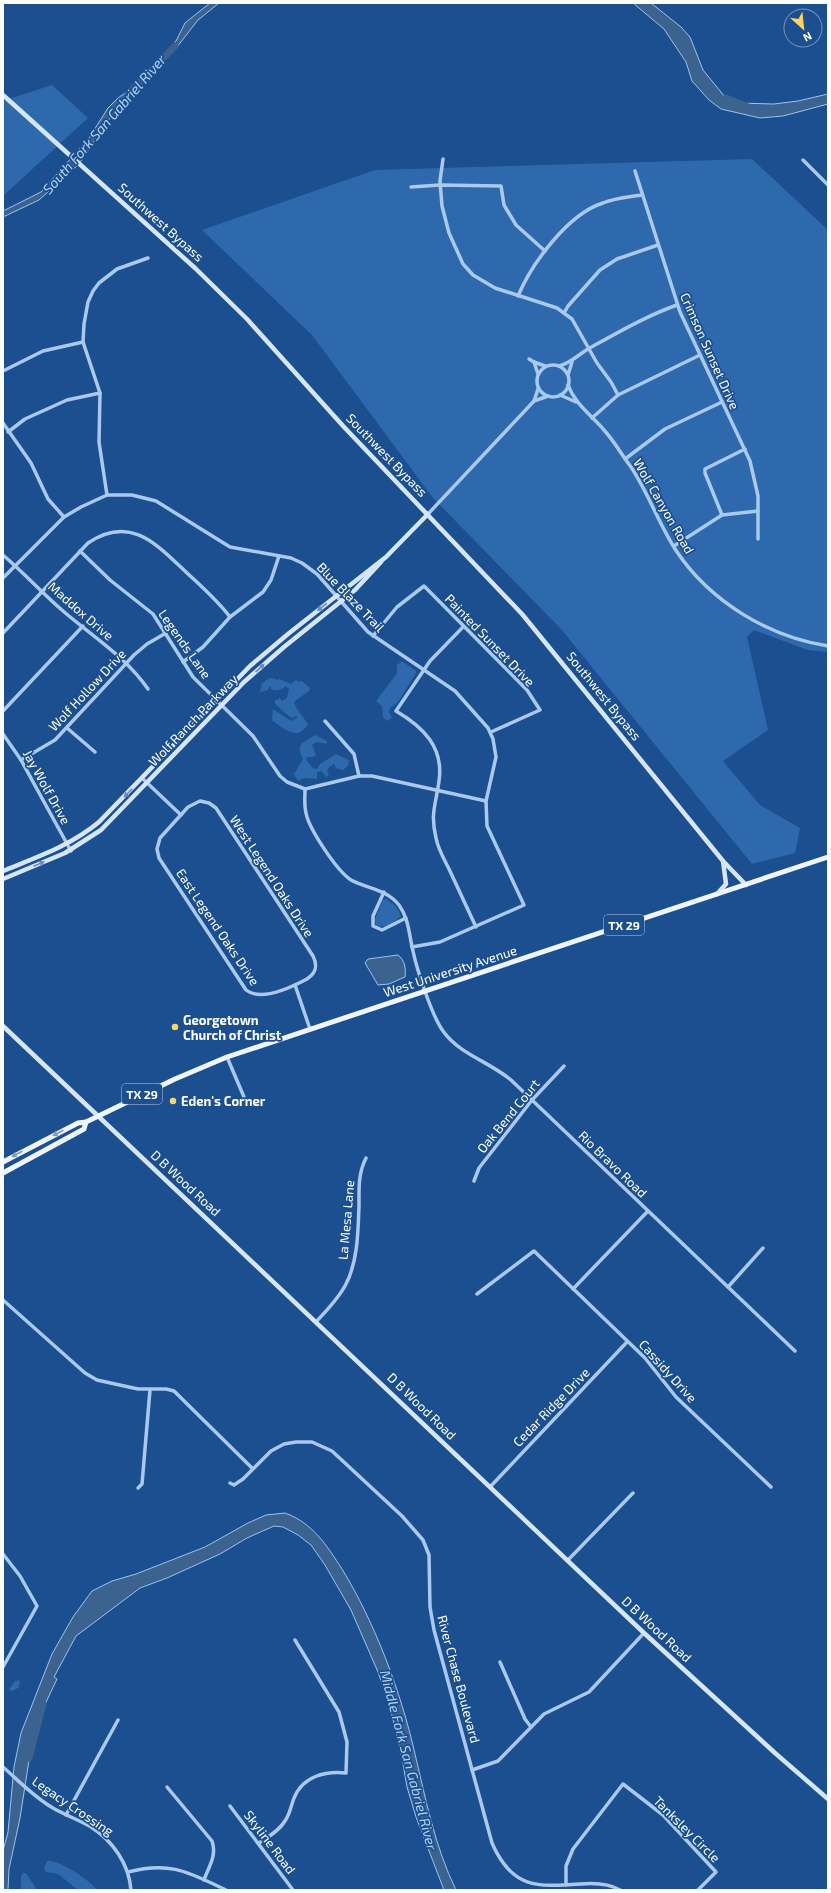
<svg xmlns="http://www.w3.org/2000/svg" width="831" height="1893" viewBox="0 0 831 1893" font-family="'Exo 2',sans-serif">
  <rect width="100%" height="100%" fill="#1b4f8f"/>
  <g fill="#2e69ad">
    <path d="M52 85 88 118 3 196V101Z"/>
    <path d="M752 159 828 230V652L808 650 754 630 747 637 768 730 723 761 760 805 800 828 795 853 752 864 561 629 433 498 312 335 202 230 375 170Z"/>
    <path d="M402 661 416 671V673L398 702 390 708 389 712 392 718 387 721 383 717 382 706 376 701 397 673V665Z"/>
    <path d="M270 678 276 679 277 681 279 679 291 684 296 680 299 682 302 681 309 687 310 690 294 702C297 712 304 716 308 725 305 728 302 732 298 733 289 734 278 725 272 720L273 709 291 721 297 718V716L291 718 275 704V701L280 698 282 701 287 698 289 689 286 686C281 691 277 691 271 689L270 685 268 690 260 692 262 683Z"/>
    <path d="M315 735 327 741V744L317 742 312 745 316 755 313 757H307L306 760 313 768 317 769 320 764 336 754 349 760 348 766 343 770 336 768 334 764 329 767 327 771 329 775 326 777 322 771 317 772V779L304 778 298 781 294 774 303 759C294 743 305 742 315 735Z"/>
    <path d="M386 899 396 906 401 916C395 922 382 930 376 925L375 919 383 900Z"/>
    <path d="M19 1680 20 1683 18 1688 12 1691 9 1690 14 1682Z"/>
    <path d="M47 1861C58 1859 91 1881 97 1890H78L58 1874 46 1872 44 1869Z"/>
    <path d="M23 1873H26L37 1890H21V1876Z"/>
  </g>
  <g fill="#3c6290" stroke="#9cc4f0">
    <path d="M210 3H219L198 20 173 52H166L176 41 185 23Z"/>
    <path d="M633 3H651L681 27 690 37 703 70 725 97 736 103 774 104 798 101 828 94V104L783 116 760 118 721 109 709 100 692 81 686 62 664 29Z"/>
    <path d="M136 85 110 118 79 164 39 200 3 217V211L41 192 89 138 108 108 118 98Z"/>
    <path d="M398 955C405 960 406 969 405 977L389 984 378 985 365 963 368 959Z"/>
    <path d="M285 1513C313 1523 327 1546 342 1569 375 1623 401 1692 415 1754 426 1800 435 1847 456 1890H444L416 1817 407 1787 402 1758 390 1707 378 1672 351 1610 325 1565 311 1545 298 1535 283 1527 274 1526 247 1538 220 1554 167 1578 140 1588 76 1636 54 1677 57 1679 39 1717 32 1741 20 1818 9 1869 8 1890H3V1851L8 1832 14 1767 21 1733 52 1654 73 1617 92 1591 112 1581 136 1574 205 1547 248 1523 266 1515Z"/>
  </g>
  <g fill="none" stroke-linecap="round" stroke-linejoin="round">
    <g stroke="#3c6290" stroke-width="7">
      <path d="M128 94 175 46"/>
      <path d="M726 98 748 107"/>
      <path d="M29 1758 43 1704"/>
    </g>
    <g stroke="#a9c9ee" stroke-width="3.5">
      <path d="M443 159 440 181 442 206 449 233 463 264 473 275 495 288 557 308 572 319 597 363 611 382 618 395"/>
      <path d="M803 160 828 185"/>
      <path d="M635 171 680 312 750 461 758 496V539"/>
      <path d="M411 187 440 185 501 186 504 205 516 225 545 251"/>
      <path d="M518 296C532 263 568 214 603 203 615 198 630 197 642 195"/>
      <path d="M564 313 568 306 600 270 617 259 658 245"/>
      <path d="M529 359 534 362 545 366"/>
      <path d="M534 362 538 374"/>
      <circle cx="553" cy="381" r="16"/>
      <path d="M559 366C571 363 578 355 588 349 617 333 646 316 677 305"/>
      <path d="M3 371 43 351 83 342"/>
      <path d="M568 375 572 362"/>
      <path d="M568 385C575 404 591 415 604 430 614 441 622 455 631 467 649 494 659 525 677 552 711 602 769 637 828 646"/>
      <path d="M560 395 576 402"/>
      <path d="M534 401 548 396"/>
      <path d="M592 418 618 395 700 355"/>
      <path d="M3 423 31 463 48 499 64 517"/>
      <path d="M8 432 25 419 67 400 100 393"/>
      <path d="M625 459 665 429 722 402"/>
      <path d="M107 495 99 442 100 393 83 342 84 324 88 302 93 291 99 283 117 269 148 258"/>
      <path d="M428 514 534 401 538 389"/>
      <path d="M722 515 705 473V469L745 449"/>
      <path d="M674 546 722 515 758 511"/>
      <path d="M80 551 110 580 153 614 193 677 253 736 280 776 287 782 305 789 359 776H372L486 801"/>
      <path d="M3 555C24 573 42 593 63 611 92 636 126 657 148 689"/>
      <path d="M3 578 64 517 81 507 107 495H132L156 501 230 547 291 558 302 563 317 574 368 632 455 691 488 728 493 739 496 757 486 801 487 826 524 905 440 942 412 947"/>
      <path d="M463 627 430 661 396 711C423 727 444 747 439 781 436 804 430 813 436 838 438 849 444 859 449 869 458 888 467 908 476 927"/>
      <path d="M3 633 88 543C131 514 157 545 187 573 202 587 217 600 230 617"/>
      <path d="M373 636 397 607 424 586 527 690 540 710 491 732"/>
      <path d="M183 662 203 647 230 617 263 592 271 580 279 556"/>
      <path d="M3 711 83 626"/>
      <path d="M325 721 354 754 359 776"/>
      <path d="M67 728 95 752"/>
      <path d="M3 734 21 760 71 851"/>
      <path d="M21 760 55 740 134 655 147 644 166 633"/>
      <path d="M142 778 181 815"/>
      <path d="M305 789C305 797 304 805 306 813 309 829 337 871 351 880 368 889 386 889 399 905 409 919 409 935 413 951 417 970 432 1016 443 1031 459 1054 490 1062 511 1080L795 1351"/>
      <path d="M200 801 209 803 216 808 313 956C318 966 316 973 307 979 292 987 261 1002 246 990L159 858 157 849 160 838 188 807Z"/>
      <path d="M384 892 373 916V926L382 930 406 918"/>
      <path d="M295 985 310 1029"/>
      <path d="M227 1057 244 1097"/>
      <path d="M474 1181 479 1168 532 1100 564 1066"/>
      <path d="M728 1287 763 1248"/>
      <path d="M573 1289 648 1211"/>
      <path d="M477 1294 534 1251 645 1358 676 1397 771 1487"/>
      <path d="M3 1300 85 1373 97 1380 115 1384 138 1389H166L174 1391 252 1468"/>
      <path d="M316 1322C327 1310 339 1298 346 1284 358 1261 358 1231 359 1206 359 1188 358 1174 366 1158"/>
      <path d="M230 1483 234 1485 243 1479 271 1451 284 1444 296 1442H312L332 1451 402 1516 423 1540 429 1555 430 1607 434 1630 492 1843C512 1889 537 1887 581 1884 594 1883 608 1883 620 1890"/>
      <path d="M490 1487 627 1342"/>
      <path d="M138 1488 142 1484 150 1390"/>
      <path d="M3 1554 20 1576 37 1606 3 1667"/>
      <path d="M568 1560 633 1493"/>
      <path d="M500 1662 525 1719 531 1727"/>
      <path d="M3 1767C19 1781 34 1797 53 1808 65 1815 79 1820 91 1827 113 1841 129 1864 131 1890"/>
      <path d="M472 1770 498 1761 544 1714 589 1692 644 1633"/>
      <path d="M167 1787 212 1841C217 1856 209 1866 204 1880"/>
      <path d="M230 1806 293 1890"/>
      <path d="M66 1815 118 1720"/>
      <path d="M259 1843C268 1837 279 1831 285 1821 290 1814 291 1806 294 1798 303 1776 325 1771 346 1773L347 1742 339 1712 295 1640"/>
      <path d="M128 1872C170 1861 188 1872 226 1890"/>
      <path d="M566 1885V1866L573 1849 623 1784 663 1815 716 1872 698 1890"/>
    </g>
    <g stroke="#d6e6fa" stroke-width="4.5">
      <path d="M3 95 195 268 247 319 344 427 522 614 723 861 746 885"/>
      <path d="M3 871C37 857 70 846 99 822L250 666 288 634 386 557 428 514"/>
      <path d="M3 879 65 853 101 830 244 682 284 647 355 590 381 562"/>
      <path d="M717 894 726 884 723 861"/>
      <path d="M3 1026 644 1633 775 1753 828 1799"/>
    </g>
    <g stroke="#f0f6ff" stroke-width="5">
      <path d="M3 1162 78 1123 86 1122 175 1079 227 1057 828 857"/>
      <path d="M3 1173 84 1129 86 1122"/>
    </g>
  </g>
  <defs><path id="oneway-solid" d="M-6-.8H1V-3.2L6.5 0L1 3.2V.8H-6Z"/></defs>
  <g fill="#668bba">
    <use href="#oneway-solid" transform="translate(322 607) rotate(142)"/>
    <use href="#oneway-solid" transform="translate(260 668) rotate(-43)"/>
    <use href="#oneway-solid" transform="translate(128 793) rotate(134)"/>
    <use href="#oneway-solid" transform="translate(39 864) rotate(-22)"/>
  </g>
  <g fill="#7b9ac1">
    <use href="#oneway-solid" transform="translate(58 1133) rotate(153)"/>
    <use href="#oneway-solid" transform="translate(17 1154) rotate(152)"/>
  </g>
  <g fill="#ffd166" stroke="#1b4f8f" stroke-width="1.5">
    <circle cx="175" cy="1027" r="4"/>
    <circle cx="173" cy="1101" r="4"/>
  </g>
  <g text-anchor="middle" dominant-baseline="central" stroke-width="3.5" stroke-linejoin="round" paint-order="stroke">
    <g fill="#1b4f8f" stroke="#bbcadd" stroke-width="1">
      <rect x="604" y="915" width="40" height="20" rx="3"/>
      <rect x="122" y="1084" width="40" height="20" rx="3"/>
    </g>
    <g font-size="12" font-weight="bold" fill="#fff">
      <text x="624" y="925">TX 29</text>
      <text x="142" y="1094">TX 29</text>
    </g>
    <g font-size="13" fill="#fff" stroke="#1b4f8f">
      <text transform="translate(161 222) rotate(42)">Southwest Bypass</text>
      <text transform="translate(710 351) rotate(66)">Crimson Sunset Drive</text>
      <text transform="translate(387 455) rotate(46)">Southwest Bypass</text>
      <text transform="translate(664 506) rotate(60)">Wolf Canyon Road</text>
      <text transform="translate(351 597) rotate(46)">Blue Blaze Trail</text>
      <text transform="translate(81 611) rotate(41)">Maddox Drive</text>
      <text transform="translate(490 640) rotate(46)">Painted Sunset Drive</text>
      <text transform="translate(185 644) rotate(55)">Legends Lane</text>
      <text transform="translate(87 690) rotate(-47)">Wolf Hollow Drive</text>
      <text transform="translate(604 696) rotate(51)">Southwest Bypass</text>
      <text transform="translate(193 720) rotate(-46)">Wolf Ranch Parkway</text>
      <text transform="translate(47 787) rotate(61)">Jay Wolf Drive</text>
      <text transform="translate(272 876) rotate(57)">West Legend Oaks Drive</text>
      <text transform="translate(218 927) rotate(56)">East Legend Oaks Drive</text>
      <text transform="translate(450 971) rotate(-18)">West University Avenue</text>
      <text transform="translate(508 1116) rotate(-51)">Oak Bend Court</text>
      <text transform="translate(613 1164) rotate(44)">Rio Bravo Road</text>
      <text transform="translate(186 1183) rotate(43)">D B Wood Road</text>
      <text transform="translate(346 1220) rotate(-85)">La Mesa Lane</text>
      <text transform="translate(668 1371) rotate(48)">Cassidy Drive</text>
      <text transform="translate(422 1406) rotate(44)">D B Wood Road</text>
      <text transform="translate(551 1407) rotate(-46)">Cedar Ridge Drive</text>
      <text transform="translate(657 1629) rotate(43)">D B Wood Road</text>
      <text transform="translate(459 1679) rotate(75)">River Chase Boulevard</text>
      <text transform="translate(73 1806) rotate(34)">Legacy Crossing</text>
      <text transform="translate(687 1829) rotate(45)">Tanksley Circle</text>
      <text transform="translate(270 1842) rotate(53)">Skyline Road</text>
    </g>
    <g font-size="13" font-weight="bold" fill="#fff" stroke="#1b4f8f" text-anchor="start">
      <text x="183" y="1020">Georgetown<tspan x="183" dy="15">Church of Christ</tspan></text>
      <text x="181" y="1101">Eden's Corner</text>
    </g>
    <g font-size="14" font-style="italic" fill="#b5d3f5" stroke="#1b4f8f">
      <text transform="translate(104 124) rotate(-49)">South Fork San Gabriel River</text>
      <text transform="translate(409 1760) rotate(75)">Middle Fork San Gabriel River</text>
    </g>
  </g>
  <rect width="831" height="1893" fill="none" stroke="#ffffff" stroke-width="8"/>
  <g transform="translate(803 28) rotate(153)"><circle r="19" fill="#1b4f8f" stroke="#7695bc"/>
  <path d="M0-3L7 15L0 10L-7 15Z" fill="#ffd166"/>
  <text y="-6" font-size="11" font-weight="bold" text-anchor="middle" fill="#ffffff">N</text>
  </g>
</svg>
